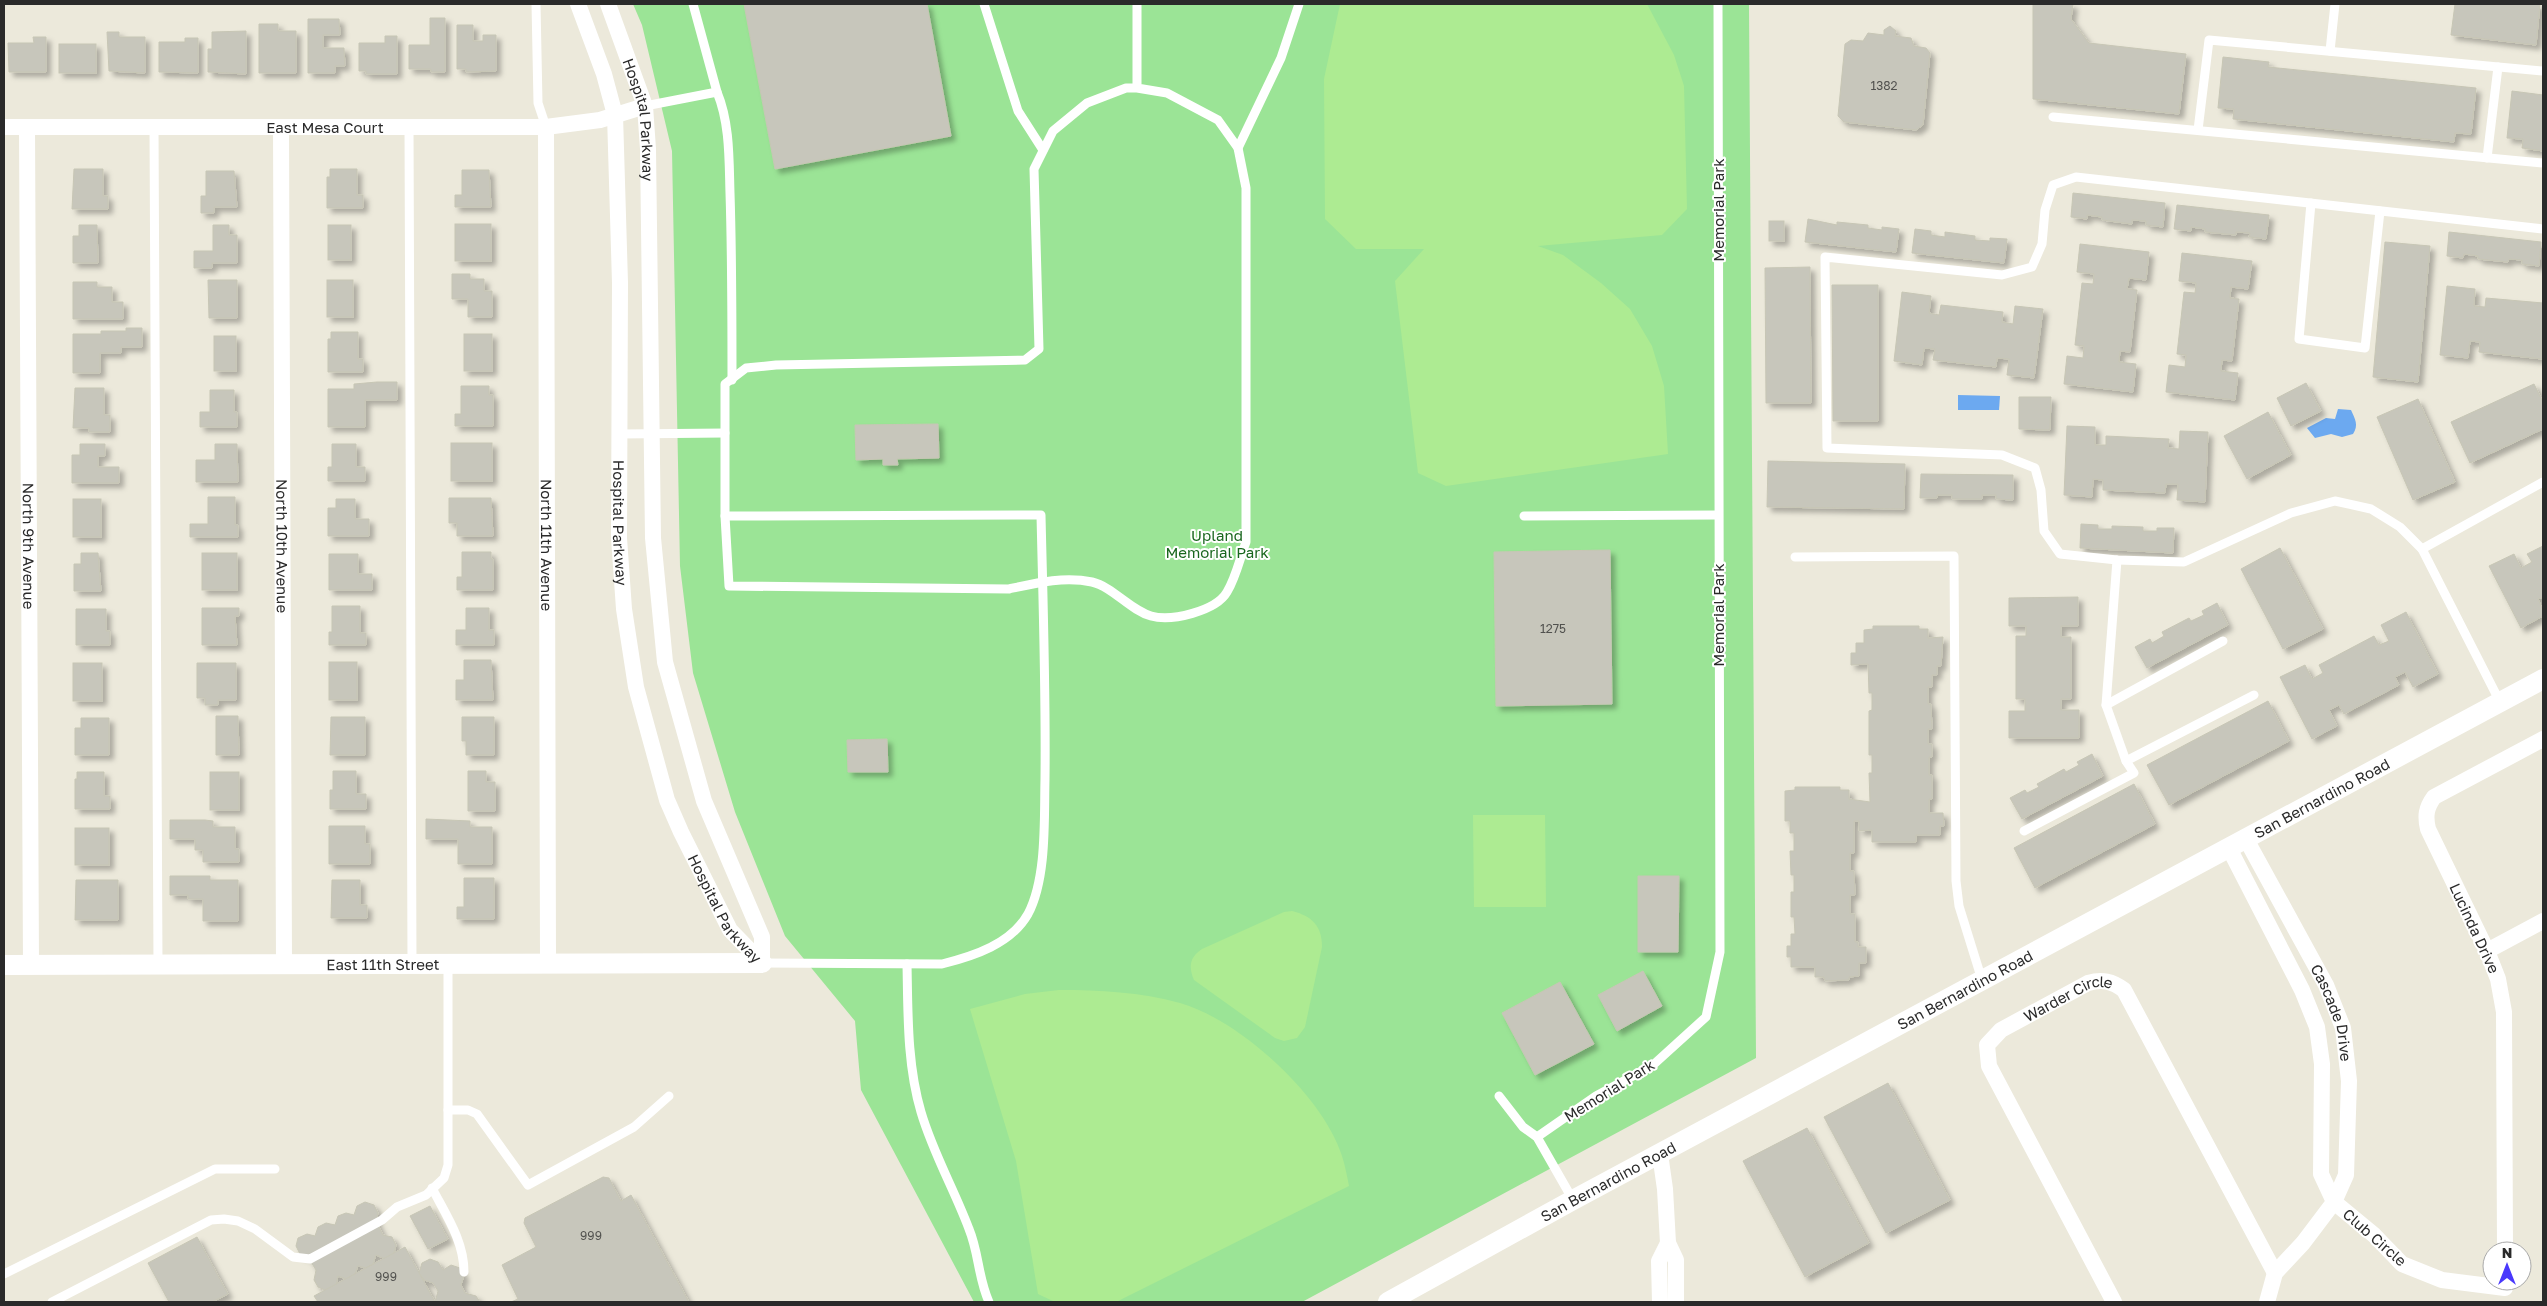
<svg xmlns="http://www.w3.org/2000/svg" width="2547" height="1306" viewBox="0 0 2547 1306" font-family="'Golos Text',sans-serif">
  <defs>
    <filter id="shadow"><feDropShadow dx="4.5" dy="4.5" stdDeviation="2.5" flood-color="#0004"/></filter>
  </defs>
  <rect width="100%" height="100%" fill="#ece9db"/>
  <path fill="#9be496" d="M633 4H1749L1756 1058 1302 1302H974L861 1090 855 1021 785 936 735 812 693 673 680 566 672 151 642 25Z"/>
  <g fill="#adeb92">
    <path d="M1340 4H1647L1674 55 1684 86 1687 209 1662 235 1538 246 1563 255 1601 283 1630 309 1652 346 1664 386 1668 454 1446 486 1418 473 1395 281 1424 249H1356L1325 219 1324 79Z"/>
    <path d="M1473 815H1545L1546 907H1474Z"/>
    <path d="M1292 911C1312 916 1322 926 1322 947L1305 1027 1297 1038 1284 1041 1275 1038 1194 980C1188 966 1190 957 1202 949L1284 912Z"/>
    <path d="M1059 990C1100 990 1140 992 1180 1003 1240 1020 1323 1096 1342 1156 1345 1165 1347 1176 1349 1186L1116 1302H1055L1038 1294 1016 1161 970 1009 1025 994Z"/>
  </g>
  <g fill="#6ca9f0">
    <path d="M1958 395 2000 396 1999 410H1958Z"/>
    <path d="M2338 409 2351 410C2355 419 2359 425 2353 434L2342 437 2331 434 2315 438 2307 428 2326 418 2335 419Z"/>
  </g>
  <g fill="#c7c6bb" stroke="#c7c6b5" filter="url(#shadow)">
    <path d="M744 4H927L951 136 775 169Z"/>
    <path d="M2033 4H2073L2071 19 2089 43 2186 54 2179 114 2033 99Z"/>
    <path d="M2455 4H2540L2536 45 2451 35Z"/>
    <path d="M430 18H445V72H431V69H409V45H430Z"/>
    <path d="M308 19H339L340 35H323V48H344L345 66H335V73H308Z"/>
    <path d="M259 24H278V31H296V73H259Z"/>
    <path d="M457 25H473V41H483V35H496V71L466 72V69H457Z"/>
    <path d="M1890 26 1896 31 1895 36 1911 38 1914 46 1926 48 1930 53 1923 125 1916 130 1844 122 1838 116 1845 44 1851 40 1863 41 1868 33 1884 35V30Z"/>
    <path d="M246 31V74L208 72V49H212V32Z"/>
    <path d="M107 32H119V37H145V73L109 71Z"/>
    <path d="M385 36H397V74H366V71H359V43H385Z"/>
    <path d="M33 37H46V72H9L8 43H34Z"/>
    <path d="M185 38H198V73L159 72V42H185Z"/>
    <rect x="59" y="44" width="37" height="29"/>
    <path d="M2223 57 2269 62 2268 67 2476 88 2471 134 2455 133 2454 142 2233 119 2234 109 2218 108Z"/>
    <path d="M2512 91 2543 95V151L2522 148 2523 139 2507 138Z"/>
    <path d="M74 169H103V196H108V209H72Z"/>
    <path d="M330 169H357V195H363V208H327V177H330Z"/>
    <path d="M462 170H489L491 207H455V195H462Z"/>
    <path d="M206 171H234L237 207H214V213H201V196H206Z"/>
    <path d="M2073 193 2165 203 2163 227 2146 225V221L2132 220V224L2102 220V217L2087 215V219L2071 217Z"/>
    <path d="M2177 205 2269 215 2266 239 2249 237 2250 233 2236 232V235L2205 232V229L2191 227V231L2174 229Z"/>
    <path d="M1808 219 1837 225V222L1868 225V228L1882 230V227L1899 229 1896 252 1805 242Z"/>
    <rect x="1769" y="221" width="15" height="20"/>
    <rect x="455" y="224" width="36" height="37"/>
    <path d="M79 225H97L98 263H73V236H79Z"/>
    <path d="M213 225H229V235H237V263H212V268H194V251H213Z"/>
    <rect x="328" y="225" width="23" height="35"/>
    <path d="M1915 229 1931 231V235L1945 237V232L1975 236V240L1990 241V238L2007 239 2004 263 1912 253Z"/>
    <path d="M2449 232 2541 242 2539 266 2522 264V260L2509 259 2508 262 2478 259V256L2464 254 2463 258 2447 256Z"/>
    <path d="M2385 242 2430 246 2418 382 2373 377Z"/>
    <path d="M2080 244 2149 252 2146 280 2129 278 2127 289 2137 290 2130 352 2120 351 2119 362 2136 364 2133 392 2064 384 2067 356 2083 358 2084 346 2075 345 2082 283 2093 284 2094 274 2077 272Z"/>
    <path d="M2182 253 2252 261 2248 289 2231 287 2230 298 2239 299 2232 361 2222 360 2221 371 2238 373 2235 400 2166 392 2169 365 2185 367 2186 355 2177 354 2184 292 2195 293 2196 283 2179 281Z"/>
    <path d="M1810 267 1811 403H1766L1765 268Z"/>
    <path d="M452 274H470V279H484V291H492V317H468V299H452Z"/>
    <path d="M208 280H237V318H209Z"/>
    <rect x="327" y="280" width="26" height="37"/>
    <path d="M73 282H97V287H112V302H123V319H73Z"/>
    <path d="M1832 285H1878V421H1833Z"/>
    <path d="M2447 286 2475 289 2474 306 2485 307 2486 298 2543 303 2542 359 2479 352 2480 342 2470 341 2468 358 2440 355Z"/>
    <path d="M1902 292 1931 296 1929 313 1939 315 1941 305 2003 312 2002 322 2013 324 2015 306 2043 309 2034 378 2007 375 2009 359 1997 358 1996 367 1933 360 1935 349 1924 348 1922 365 1894 361Z"/>
    <path d="M126 328H142V347H121V353H100V373H73V334H101V331H126Z"/>
    <path d="M331 332H358V359H363V372H328V339H331Z"/>
    <rect x="464" y="334" width="28" height="37"/>
    <rect x="214" y="336" width="22" height="35"/>
    <path d="M377 382H397V400H365V427H328V389H354V384Z"/>
    <path d="M2306 383 2321 411 2291 426 2277 398Z"/>
    <path d="M2534 384 2543 402V429L2470 463 2451 422Z"/>
    <path d="M461 386H489V395H493V426H455V414H461Z"/>
    <path d="M75 388H104V415H110V432H89V428H73Z"/>
    <path d="M210 390H234V412H237V427H200V412H210Z"/>
    <path d="M2019 397H2051L2050 430 2019 429Z"/>
    <path d="M2418 399 2455 482 2413 500 2377 417Z"/>
    <path d="M2268 412 2291 455 2247 479 2224 436Z"/>
    <path d="M938 424 939 458 897 459 898 465H883V459L856 460 855 425Z"/>
    <path d="M2067 426 2095 427V445H2106V436L2169 439 2168 448 2179 449 2180 431 2208 432 2205 502 2177 500 2178 484H2166L2165 493 2103 490V480L2093 479 2092 497 2064 495Z"/>
    <rect x="451" y="443" width="41" height="38"/>
    <path d="M80 444H105V456H98V467H119V483H72V455H80Z"/>
    <path d="M215 444H237L238 482H196V460H215Z"/>
    <path d="M332 444H356V467H365V481H328V467H332Z"/>
    <path d="M1768 461 1905 464 1904 509 1767 507Z"/>
    <path d="M1921 474 2013 475V500L1996 499V495H1982V499H1952V495H1937V498H1920Z"/>
    <path d="M208 497H235V525H238V537H190V524H208Z"/>
    <path d="M449 498H491L493 536H457V523H449Z"/>
    <rect x="73" y="499" width="28" height="38"/>
    <path d="M336 499H355V519H369V536H328V508H336Z"/>
    <path d="M2081 524 2098 525V529H2112V526L2143 527V531H2157V528H2174L2173 553 2080 548Z"/>
    <path d="M2543 546V597L2538 599 2543 610V616L2521 628 2489 566 2514 554 2521 568 2532 562 2527 554Z"/>
    <path d="M2280 548 2323 629 2283 649 2241 569Z"/>
    <path d="M1610 550 1612 704 1496 706 1494 552Z"/>
    <path d="M462 552H491V559H493V590H457V577H462Z"/>
    <path d="M81 553H98L101 591H74V564H81Z"/>
    <rect x="202" y="553" width="35" height="37"/>
    <path d="M329 554H358V574H372V590H329Z"/>
    <path d="M2078 597V626H2061V637H2071V699H2061V710H2079V738H2009V711H2025V699H2016V636H2026V626H2009V598Z"/>
    <path d="M2217 603 2228 625 2147 668 2135 647 2150 639 2152 643 2164 636 2162 632 2189 618 2191 621 2204 615 2202 611Z"/>
    <path d="M332 606H360V633H366V645H329V632H332Z"/>
    <path d="M202 608H239V616H235L237 645H202Z"/>
    <path d="M466 608H489V630H494V645H456V630H466Z"/>
    <path d="M76 609H106V631H110V645H76Z"/>
    <path d="M2406 612 2438 674 2413 687 2405 672 2395 677 2399 685 2344 714 2339 705 2329 710 2337 726 2312 739 2280 677 2305 665 2312 679 2323 673 2319 665 2374 636 2379 645 2389 641 2381 625Z"/>
    <path d="M1873 626H1919V629H1928V638L1943 637 1941 666H1937V675H1932V687H1928V704H1931L1932 729H1928V744H1932V757H1929V775H1932V799H1929V813H1943L1944 826H1940V835H1916V842H1872V830L1859 831V821H1854V853H1850V871H1854L1855 895H1850V914H1855V942H1858V947H1866V963H1859V976L1849 977V980L1825 981 1824 977H1815V967H1791V957H1787V946H1791V934H1795L1794 917H1791V892H1794V875H1791L1790 851H1794V833H1790V821H1785V791L1795 790V787H1840V790H1849V799L1870 802 1869 773H1872V755H1869V711L1872 710V693H1869L1868 664 1851 665V653H1856V643H1864V630L1873 629Z"/>
    <path d="M464 660H491L493 700H456V680H464Z"/>
    <rect x="329" y="662" width="28" height="38"/>
    <rect x="73" y="663" width="29" height="38"/>
    <path d="M197 663H236V700H218V705H205V698H197Z"/>
    <path d="M2268 701 2289 741 2169 805 2147 765Z"/>
    <path d="M216 716H238L239 755H216Z"/>
    <path d="M331 717H365V755H330Z"/>
    <path d="M462 717H494V755H466V741H462Z"/>
    <path d="M81 718H109V755H75V728H81Z"/>
    <path d="M887 739 888 772H848L847 740Z"/>
    <path d="M2092 754 2103 776 2022 819 2010 798 2025 790 2027 793 2039 787 2037 784 2064 769 2066 772 2079 765 2077 762Z"/>
    <path d="M333 771H356V794H366V809H330V790H333Z"/>
    <path d="M468 771H486V782H495V811H468Z"/>
    <path d="M77 772H104V796H110V809H75V779H77Z"/>
    <rect x="210" y="772" width="29" height="38"/>
    <path d="M2134 784 2155 824 2035 888 2014 848Z"/>
    <path d="M426 819 470 821V827H492V864H458V839H426Z"/>
    <path d="M170 820H205L213 821V827H235V849H239V862H203V850H195V839H170Z"/>
    <path d="M329 826H365V844H370V864H329Z"/>
    <rect x="75" y="828" width="34" height="37"/>
    <path d="M170 876H210V880H238V921H203V899H188V895H170Z"/>
    <path d="M1638 876H1679L1678 952H1638Z"/>
    <path d="M464 878H494V919H457V907H464Z"/>
    <path d="M76 880H118V920H75Z"/>
    <path d="M332 880H360V905H367V918H331Z"/>
    <path d="M1643 971 1662 1006 1617 1031 1598 995Z"/>
    <path d="M1560 982 1594 1044 1535 1075 1502 1013Z"/>
    <path d="M1888 1083 1950 1200 1886 1233 1824 1117Z"/>
    <path d="M1807 1128 1869 1243 1805 1277 1743 1161Z"/>
    <path d="M603 1177 609 1178 621 1201 631 1195 689 1302H511L518 1299 502 1265 536 1247 524 1223 525 1218Z"/>
    <path d="M365 1202 374 1205 378 1213 376 1221 383 1235 392 1237 396 1245 394 1253 385 1259 376 1255 373 1264 366 1268 358 1266 355 1274 346 1279 338 1276 336 1285 325 1290 318 1287 314 1280 316 1270 308 1257 300 1254 296 1246 298 1238 307 1234 315 1236 318 1227 326 1223 335 1225 338 1216 346 1213 354 1215 357 1206Z"/>
    <path d="M430 1206 448 1239 428 1249 410 1216Z"/>
    <path d="M197 1237 228 1294 212 1302H169L148 1263Z"/>
    <path d="M405 1247 435 1302H318L314 1296Z"/>
    <path d="M430 1259 438 1262 443 1270 451 1265 460 1268 464 1276 461 1285 465 1293 476 1296 480 1302H435L438 1291 433 1283 424 1280 419 1273 422 1263Z"/>
  </g>
  <g fill="none" stroke-linecap="round" stroke-linejoin="round">
    <g stroke="#fff" stroke-width="9">
      <path d="M536 4 538 103 546 127"/>
      <path d="M984 4 1018 111 1043 150"/>
      <path d="M1137 4V88L1167 93 1218 120 1238 148 1246 188V542C1240 558 1236 577 1227 592 1216 611 1171 622 1151 616 1130 610 1113 587 1092 582 1064 576 1036 583 1009 589L729 586 725 516V384L746 368 776 365 1025 360 1039 349 1034 169 1053 131 1087 103 1126 88H1137"/>
      <path d="M2330 51 2335 4"/>
      <path d="M717 92C730 123 729 160 730 193 732 255 732 317 732 380"/>
      <path d="M645 106 717 92 693 4"/>
      <path d="M2053 117 2543 163"/>
      <path d="M154 126 158 964"/>
      <path d="M409 126 412 963"/>
      <path d="M2198 130 2209 40 2543 71"/>
      <path d="M1238 148 1281 58 1299 4"/>
      <path d="M2487 158 2498 67"/>
      <path d="M2311 203 2299 339 2365 348 2380 211"/>
      <path d="M620 434 725 433"/>
      <path d="M725 516 1041 515C1043 603 1046 691 1045 779 1044 819 1047 878 1028 914 1011 944 974 956 942 964L762 963"/>
      <path d="M1524 516 1718 515"/>
      <path d="M2422 549 2543 482"/>
      <path d="M1795 557 1954 556 1956 881 1959 906 1982 980"/>
      <path d="M2117 560 2106 705 2126 761 2254 695"/>
      <path d="M2500 702 2422 549 2400 527 2371 509 2335 501 2291 513 2184 562 2117 560 2060 554 2044 531 2041 490 2035 468 2002 455 1827 448 1825 257 2002 275 2032 267 2042 244 2045 210 2053 185 2076 177 2543 229"/>
      <path d="M2106 705 2223 641"/>
      <path d="M2024 831 2134 773 2126 761"/>
      <path d="M907 964C908 1013 907 1065 921 1112 933 1153 954 1189 969 1229 979 1253 978 1278 989 1302"/>
      <path d="M1499 1096 1523 1127 1537 1137 1573 1200"/>
      <path d="M448 1110H468L477 1114 528 1185 634 1127 669 1096"/>
      <path d="M1537 1137 1596 1096 1653 1065 1706 1017 1720 952 1718 4"/>
      <path d="M432 1188C446 1215 464 1241 464 1272"/>
      <path d="M4 1274 215 1169H275"/>
      <path d="M52 1302 211 1220 224 1219 238 1221 255 1229 293 1257 310 1259 382 1220 397 1207 426 1195 444 1178 448 1165V964"/>
    </g>
    <g stroke="#fff" stroke-width="16">
      <path id="s1" d="M578 4 604 74 615 115 620 283 619 538 624 609 636 687 667 800 681 832 730 930 762 963"/>
      <path id="s2" d="M608 4 645 106 648 149 653 538 665 662 704 801 762 937V963"/>
      <path id="s3" d="M4 127H546L600 120 645 106"/>
      <path id="s4" d="M27 127 31 965"/>
      <path id="s5" d="M281 127 284 964"/>
      <path id="s6" d="M546 127 548 963"/>
      <path id="s7" d="M2246 839 2326 985 2343 1028 2349 1081 2346 1175 2334 1202 2303 1243 2275 1273 2267 1302"/>
      <path d="M2229 848 2302 990 2317 1027 2322 1064 2321 1174 2334 1202 2374 1235 2402 1264 2442 1280 2505 1288"/>
      <path d="M2487 951 2543 921"/>
      <path d="M1660 1154 1665 1189 1668 1243 1676 1260V1302"/>
      <path d="M2505 1251 2504 1012 2498 979 2487 951 2428 829C2425 816 2426 808 2434 797L2543 739"/>
      <path d="M1660 1302 1659 1261 1668 1243"/>
      <path id="s8" d="M2114 1302 1989 1066 1987 1045 2001 1030 2088 983C2102 979 2112 981 2124 990L2275 1273"/>
    </g>
    <g stroke="#fff" stroke-width="20">
      <path id="s9" d="M4 965 762 963"/>
      <path id="s10" d="M1388 1302 1573 1200 2543 679"/>
    </g>
  </g>
  <g text-anchor="middle" dominant-baseline="central" stroke-width="4" stroke-linejoin="round" paint-order="stroke">
    <g font-size="12" fill="#51514e">
      <text x="1884" y="85">1382</text>
      <text x="1553" y="628">1275</text>
      <text x="591" y="1235">999</text>
      <text x="386" y="1276">999</text>
    </g>
    <g font-size="15" fill="#2a2a2a" stroke="#fff">
      <text stroke="none"><textPath href="#s2" startOffset="121">Hospital Parkway</textPath></text>
      <text stroke="none"><textPath href="#s3" startOffset="321">East Mesa Court</textPath></text>
      <text transform="translate(1718 210) rotate(-90)">Memorial Park</text>
      <text stroke="none"><textPath href="#s1" startOffset="525">Hospital Parkway</textPath></text>
      <text stroke="none"><textPath href="#s5" startOffset="419">North 10th Avenue</textPath></text>
      <text stroke="none"><textPath href="#s6" startOffset="418">North 11th Avenue</textPath></text>
      <text stroke="none"><textPath href="#s4" startOffset="419">North 9th Avenue</textPath></text>
      <text transform="translate(1718 615) rotate(-90)">Memorial Park</text>
      <text stroke="none"><textPath href="#s10" startOffset="1061">San Bernardino Road</textPath></text>
      <text stroke="none"><textPath href="#s1" startOffset="931">Hospital Parkway</textPath></text>
      <text transform="translate(2475 928) rotate(65)">Lucinda Drive</text>
      <text stroke="none"><textPath href="#s9" startOffset="379">East 11th Street</textPath></text>
      <text stroke="none"><textPath href="#s10" startOffset="656">San Bernardino Road</textPath></text>
      <text stroke="none"><textPath href="#s8" startOffset="384">Warder Circle</textPath></text>
      <text stroke="none"><textPath href="#s7" startOffset="195">Cascade Drive</textPath></text>
      <text transform="translate(1609 1090) rotate(-32)">Memorial Park</text>
      <text stroke="none"><textPath href="#s10" startOffset="251">San Bernardino Road</textPath></text>
      <text transform="translate(2375 1237) rotate(41)">Club Circle</text>
    </g>
    <g font-size="15" fill="#19671e" stroke="#fff">
      <text x="1217" y="535">Upland<tspan x="1217" dy="17">Memorial Park</tspan></text>
    </g>
  </g>
  <rect width="2547" height="1306" fill="none" stroke="#2a2a2a" stroke-width="10"/>
  <g transform="translate(2507 1266)"><circle r="24" fill="#ffffff" stroke="#aaaaaa"/>
  <path d="M0-4L9 19L0 12L-9 19Z" fill="#4938fc"/>
  <text y="-8" font-size="14" font-weight="bold" text-anchor="middle" fill="#2a2a2a">N</text>
  </g>
</svg>
